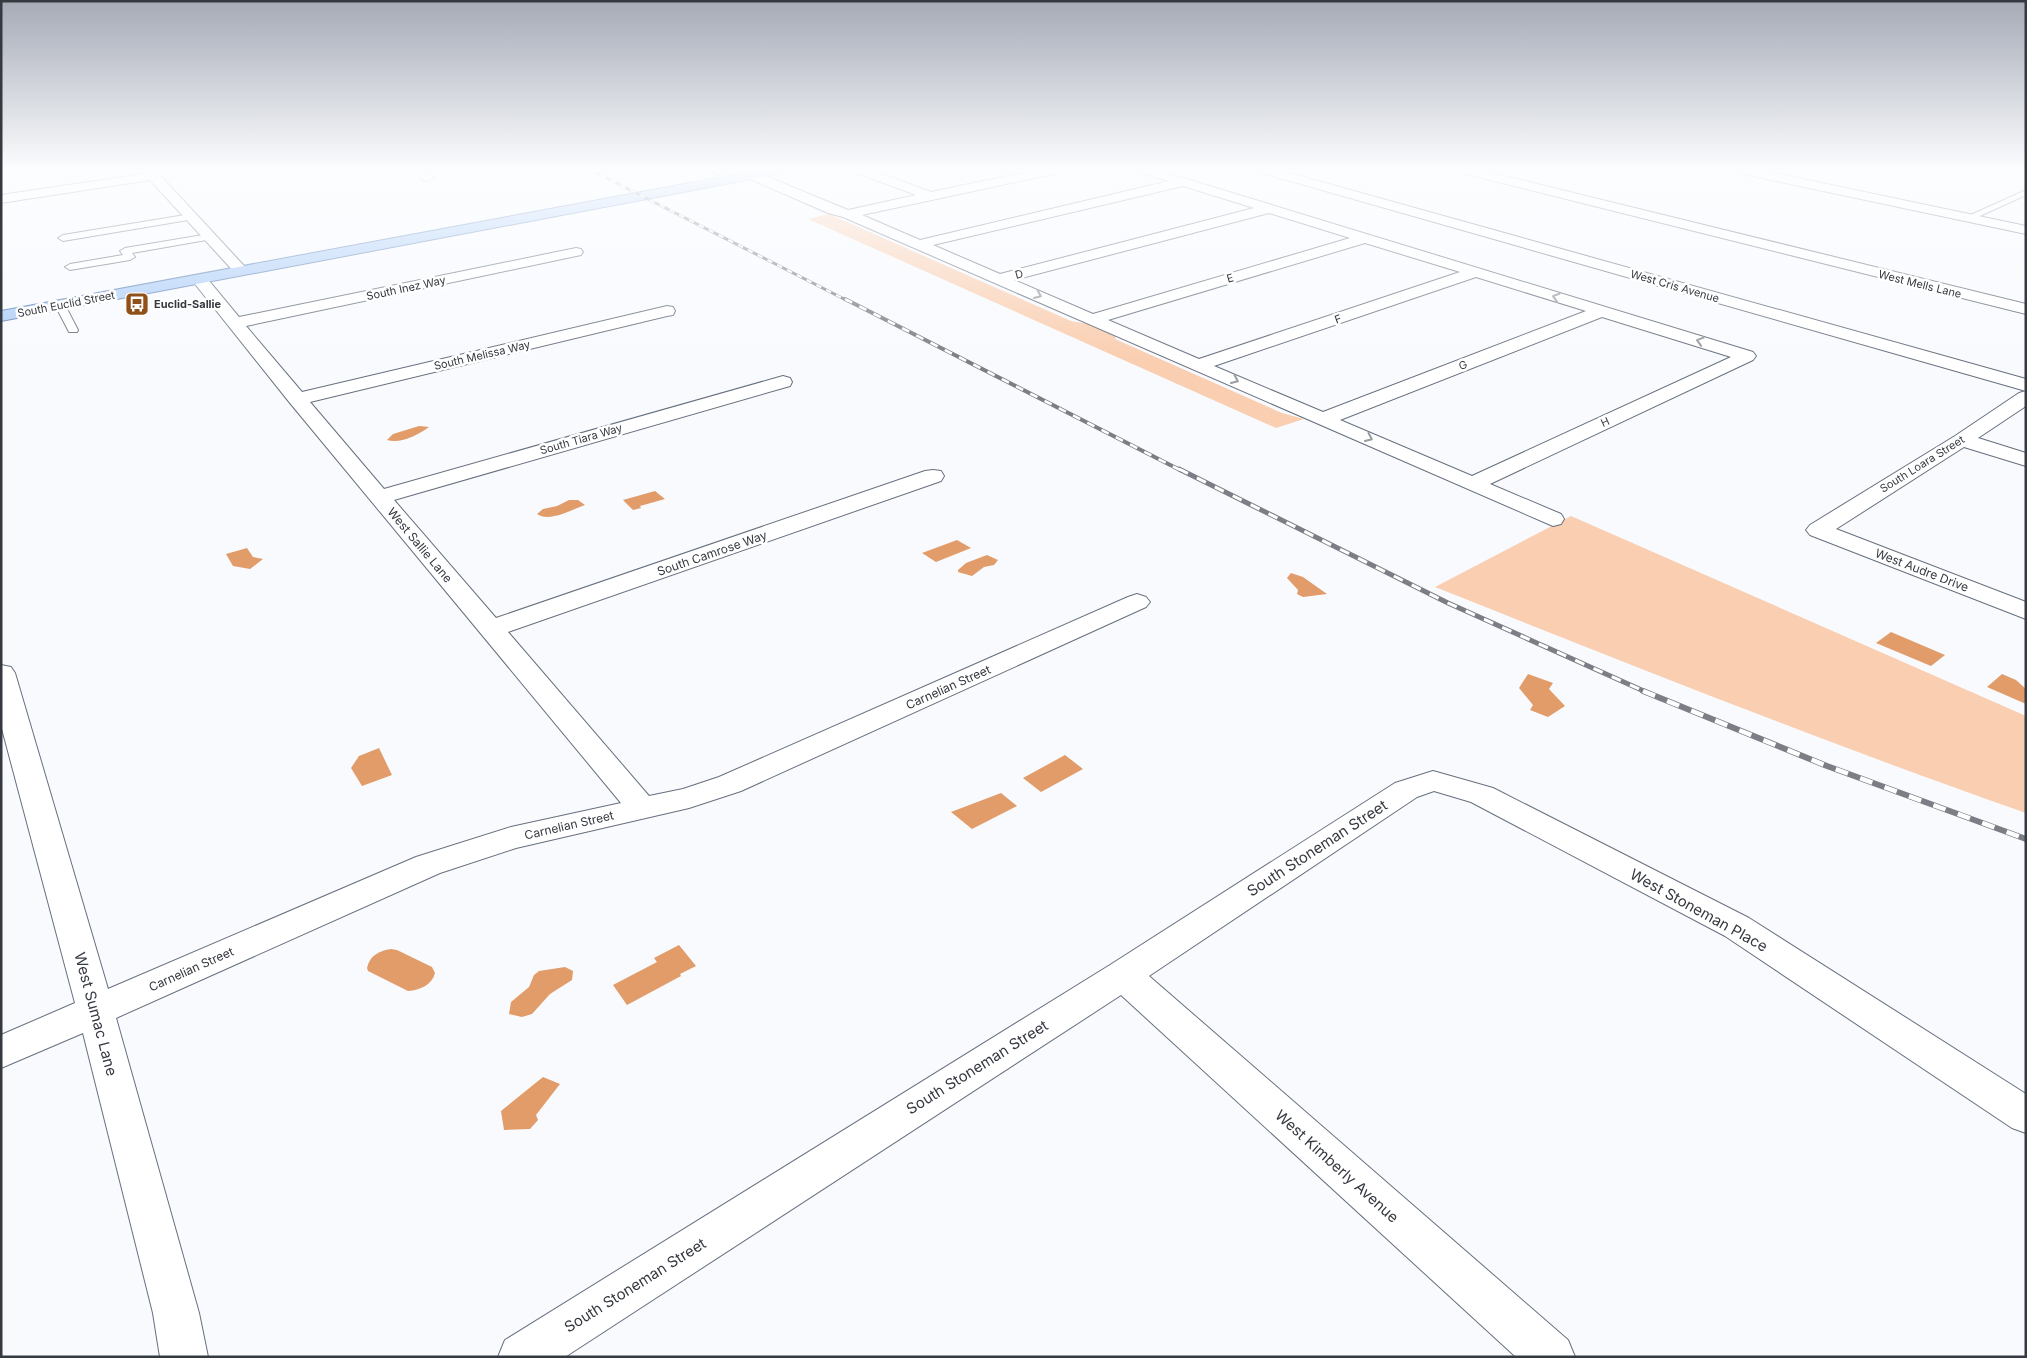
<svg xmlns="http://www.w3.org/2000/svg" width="2027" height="1358" viewBox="0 0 2027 1358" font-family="Inter,sans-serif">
  <rect width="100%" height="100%" fill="#f8fafe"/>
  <g fill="#faceb0">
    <path d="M829 214 1071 321 1089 324 1116 336 1115 339 1282 413 1304 419 1276 428 808 219Z"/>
    <path d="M1571 516 2026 716V813C1826 743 1631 665 1435 587Z"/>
  </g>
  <g fill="#e19c6a">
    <path d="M419 426 429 427C418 435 401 444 387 440L393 434Z"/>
    <path d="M655 491 665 499 640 506 641 508 633 510 623 500Z"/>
    <path d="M569 500H578L585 505C573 509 549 523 537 514L543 509 557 506Z"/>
    <path d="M957 540 971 548 936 562 922 553Z"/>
    <path d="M247 548 253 557 263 559 250 569 233 566 226 554Z"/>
    <path d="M987 555 998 560 994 565 984 567 972 576 958 572V570L966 563Z"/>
    <path d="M1291 573 1303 577 1327 594 1303 597 1297 594 1298 590 1287 578Z"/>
    <path d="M1891 632 1945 655 1931 666 1876 643Z"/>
    <path d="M1528 674 1553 683 1549 689 1565 706 1548 717 1530 710 1533 705 1519 688Z"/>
    <path d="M2002 674 2016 680 2026 689V704L1987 687Z"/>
    <path d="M379 748 392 775 362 786 351 768 359 756Z"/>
    <path d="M1065 755 1083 769 1041 792 1023 778Z"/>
    <path d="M1001 793 1017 806 972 829 951 812Z"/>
    <path d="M679 945 696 966 680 974 681 976 627 1005 613 985 657 962 654 958Z"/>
    <path d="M391 949 397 950 432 967 435 973C432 985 420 990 408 991L368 971 367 968C370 955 379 951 391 949Z"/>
    <path d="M565 967 573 971 572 980 550 994 532 1014 522 1017 509 1014 511 1002 529 987 534 975 539 971Z"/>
    <path d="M543 1077 560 1084 536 1115 538 1120 530 1129 504 1130 501 1111Z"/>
  </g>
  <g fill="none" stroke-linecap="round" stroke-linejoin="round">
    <g stroke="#66707e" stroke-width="2">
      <g id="service">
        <path d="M710 170H720L737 179 730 181Z"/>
        <path d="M2026 190V195L1971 220H1965L1964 218Z"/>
        <path d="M191 214 194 215V219L63 241 58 238 63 235Z"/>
        <path d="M209 234 212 235V239L132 253 135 257 130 260 70 270 65 267 70 264 123 255 120 251 125 248Z"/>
        <path d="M60 302 65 305 78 330 77 332H69L68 330 55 305Z"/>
      </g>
    </g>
    <g stroke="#66707e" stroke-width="2">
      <g id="minor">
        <path d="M141 170H154L158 173 246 268 249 271 246 274H236L150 180 1 203V195L143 174Z"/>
        <path d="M412 170H426L434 177 428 181 423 180Z"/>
        <path d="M855 170H872L931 192 1036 170H1059L1053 174 862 215 920 240 1169 181 1141 173 1139 170H1157L1753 352 1756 356 1753 360 1490 484 1561 514 1564 519 1561 524 1553 526 843 217 828 213 748 178 746 175 752 171 756 172 848 210 916 195 857 173ZM1183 186 1254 208 1000 274 933 245ZM1269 213 1350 238 1093 314 1014 280ZM1365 243 1460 272 1199 359 1108 320ZM1476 277 1586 311 1323 412 1214 366ZM1602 317 1731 357 1472 476 1340 420Z"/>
        <path d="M1260 170H1279L2026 379V391L1262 173Z"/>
        <path d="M1460 170H1480L2026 304V314L1462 173Z"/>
        <path d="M576 248 581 249 583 252 581 255 246 326 302 392 667 306 673 307 675 311 673 315 667 316 310 402 384 489 776 378 783 376 790 378 792 382 790 386 394 500 496 618 925 471 933 470 941 471 944 476 941 481 508 632 649 796 683 789 719 777 1128 597 1137 594 1146 597 1150 602 1146 607 741 791 689 808 516 848 440 873 116 1018 199 1313 208 1357H160L153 1313 83 1033 1 1068V1035L75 1003 1 725V665L11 667 15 673 108 989 416 857 511 827 621 803 290 403 191 279 193 276H205L239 317Z"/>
        <path d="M2026 391V406L1978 438 2026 453V466L1964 447 1836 529 2026 602V619L1810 535 1806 530 1810 525 1955 436 2019 393Z"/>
        <path d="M1433 771 1493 788 1749 918 2026 1094V1133L2012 1128 1725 936 1471 802 1434 791 1417 797 1149 976 1568 1340 1575 1357H1516L1121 995 565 1357H498L505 1340 1110 965 1395 783Z"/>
      </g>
    </g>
    <g stroke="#66707e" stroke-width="2">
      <path id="tertiary" d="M1737 170H1760L2026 226V234L1743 174 1739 173Z"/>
    </g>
    <g stroke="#5f84b5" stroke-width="2">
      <path id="primary" d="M760 170H785L779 174 1 321V311Z"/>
    </g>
    <use href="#service" fill="#fff" fill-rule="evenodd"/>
    <use href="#minor" fill="#fff" fill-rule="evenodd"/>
    <use href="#tertiary" fill="#fff" fill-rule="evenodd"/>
    <use href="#primary" fill="#accdf8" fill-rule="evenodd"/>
    <g stroke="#7b7e84" stroke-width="3">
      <path id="rail-far3" d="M591 170 848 301"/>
    </g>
    <g stroke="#7b7e84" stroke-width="4">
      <path id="rail-far2" d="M845 299 1182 471"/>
    </g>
    <g stroke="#7b7e84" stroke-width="5">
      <path id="rail-far1" d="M1179 469 1448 603 1646 692"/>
    </g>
    <g stroke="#7b7e84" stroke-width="6">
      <path id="rail" d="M1643 691 1827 766 2026 839"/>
    </g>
    <use href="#rail-far3" stroke="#fff" stroke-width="2" stroke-dasharray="5.5" stroke-linecap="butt"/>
    <use href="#rail-far2" stroke="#fff" stroke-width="2.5" stroke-dasharray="8" stroke-linecap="butt"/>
    <use href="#rail-far1" stroke="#fff" stroke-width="3" stroke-dasharray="10" stroke-linecap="butt"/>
    <use href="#rail" stroke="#fff" stroke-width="4.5" stroke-dasharray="13" stroke-linecap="butt"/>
  </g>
  <defs><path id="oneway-chevron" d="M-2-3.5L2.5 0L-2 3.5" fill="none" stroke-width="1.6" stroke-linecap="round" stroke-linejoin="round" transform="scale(1.25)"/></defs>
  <g stroke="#9a9ca0">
    <use href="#oneway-chevron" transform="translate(1038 295) rotate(23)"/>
    <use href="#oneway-chevron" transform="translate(1556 297) rotate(-163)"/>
    <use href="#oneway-chevron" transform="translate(1700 341) rotate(-163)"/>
    <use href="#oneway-chevron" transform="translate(1235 380) rotate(24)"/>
    <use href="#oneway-chevron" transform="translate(1369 438) rotate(24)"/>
  </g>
  <linearGradient id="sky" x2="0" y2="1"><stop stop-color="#a5aab6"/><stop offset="0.47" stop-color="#fcfdff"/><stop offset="1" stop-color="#fcfdff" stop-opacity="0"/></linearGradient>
  <rect width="2027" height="360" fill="url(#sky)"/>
  <defs>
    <g id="bus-square" transform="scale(1.25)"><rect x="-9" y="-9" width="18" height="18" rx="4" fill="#905019" stroke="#fff"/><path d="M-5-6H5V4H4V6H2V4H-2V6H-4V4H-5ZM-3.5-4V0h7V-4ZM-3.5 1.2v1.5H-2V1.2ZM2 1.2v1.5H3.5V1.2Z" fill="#fff"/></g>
  </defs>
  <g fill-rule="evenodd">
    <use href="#bus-square" x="137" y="304"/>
  </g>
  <g text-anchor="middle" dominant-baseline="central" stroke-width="5" stroke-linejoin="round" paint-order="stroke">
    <g font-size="11" fill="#353940" stroke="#fff">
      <text transform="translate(1019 274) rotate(-15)">D</text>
      <text transform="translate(1230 278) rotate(-16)">E</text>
      <text transform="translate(1920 284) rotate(14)">West Mells Lane</text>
      <text transform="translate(1675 286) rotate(16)">West Cris Avenue</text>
      <text transform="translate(406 288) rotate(-12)">South Inez Way</text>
      <text transform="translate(66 304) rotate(-11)">South Euclid Street</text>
      <text transform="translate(1338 319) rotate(-19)">F</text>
      <text transform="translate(482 355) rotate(-13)">South Melissa Way</text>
      <text transform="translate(1463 365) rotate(-21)">G</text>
      <text transform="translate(1605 422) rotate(-25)">H</text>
      <text transform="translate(581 439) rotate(-16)">South Tiara Way</text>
      <text transform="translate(1922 464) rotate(-32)">South Loara Street</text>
    </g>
    <g font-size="11" font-weight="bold" fill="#353940" stroke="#fff" text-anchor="start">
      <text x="154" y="304">Euclid-Sallie</text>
    </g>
    <g font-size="12" fill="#353940" stroke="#fff">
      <text transform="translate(420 545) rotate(50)">West Sallie Lane</text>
      <text transform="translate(712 553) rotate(-19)">South Camrose Way</text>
      <text transform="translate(1922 570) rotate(21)">West Audre Drive</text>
      <text transform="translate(948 687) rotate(-24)">Carnelian Street</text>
      <text transform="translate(569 825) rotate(-13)">Carnelian Street</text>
      <text transform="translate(191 969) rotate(-24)">Carnelian Street</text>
    </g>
    <g font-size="15" fill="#353940" stroke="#fff">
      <text transform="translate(1317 848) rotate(-33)">South Stoneman Street</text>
      <text transform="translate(1699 910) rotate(29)">West Stoneman Place</text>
      <text transform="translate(96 1014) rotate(75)">West Sumac Lane</text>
      <text transform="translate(977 1067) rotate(-32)">South Stoneman Street</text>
      <text transform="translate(1337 1166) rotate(42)">West Kimberly Avenue</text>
      <text transform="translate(635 1285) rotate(-32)">South Stoneman Street</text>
    </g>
  </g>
  <rect width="2027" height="1358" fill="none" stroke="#353940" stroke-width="5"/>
</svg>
